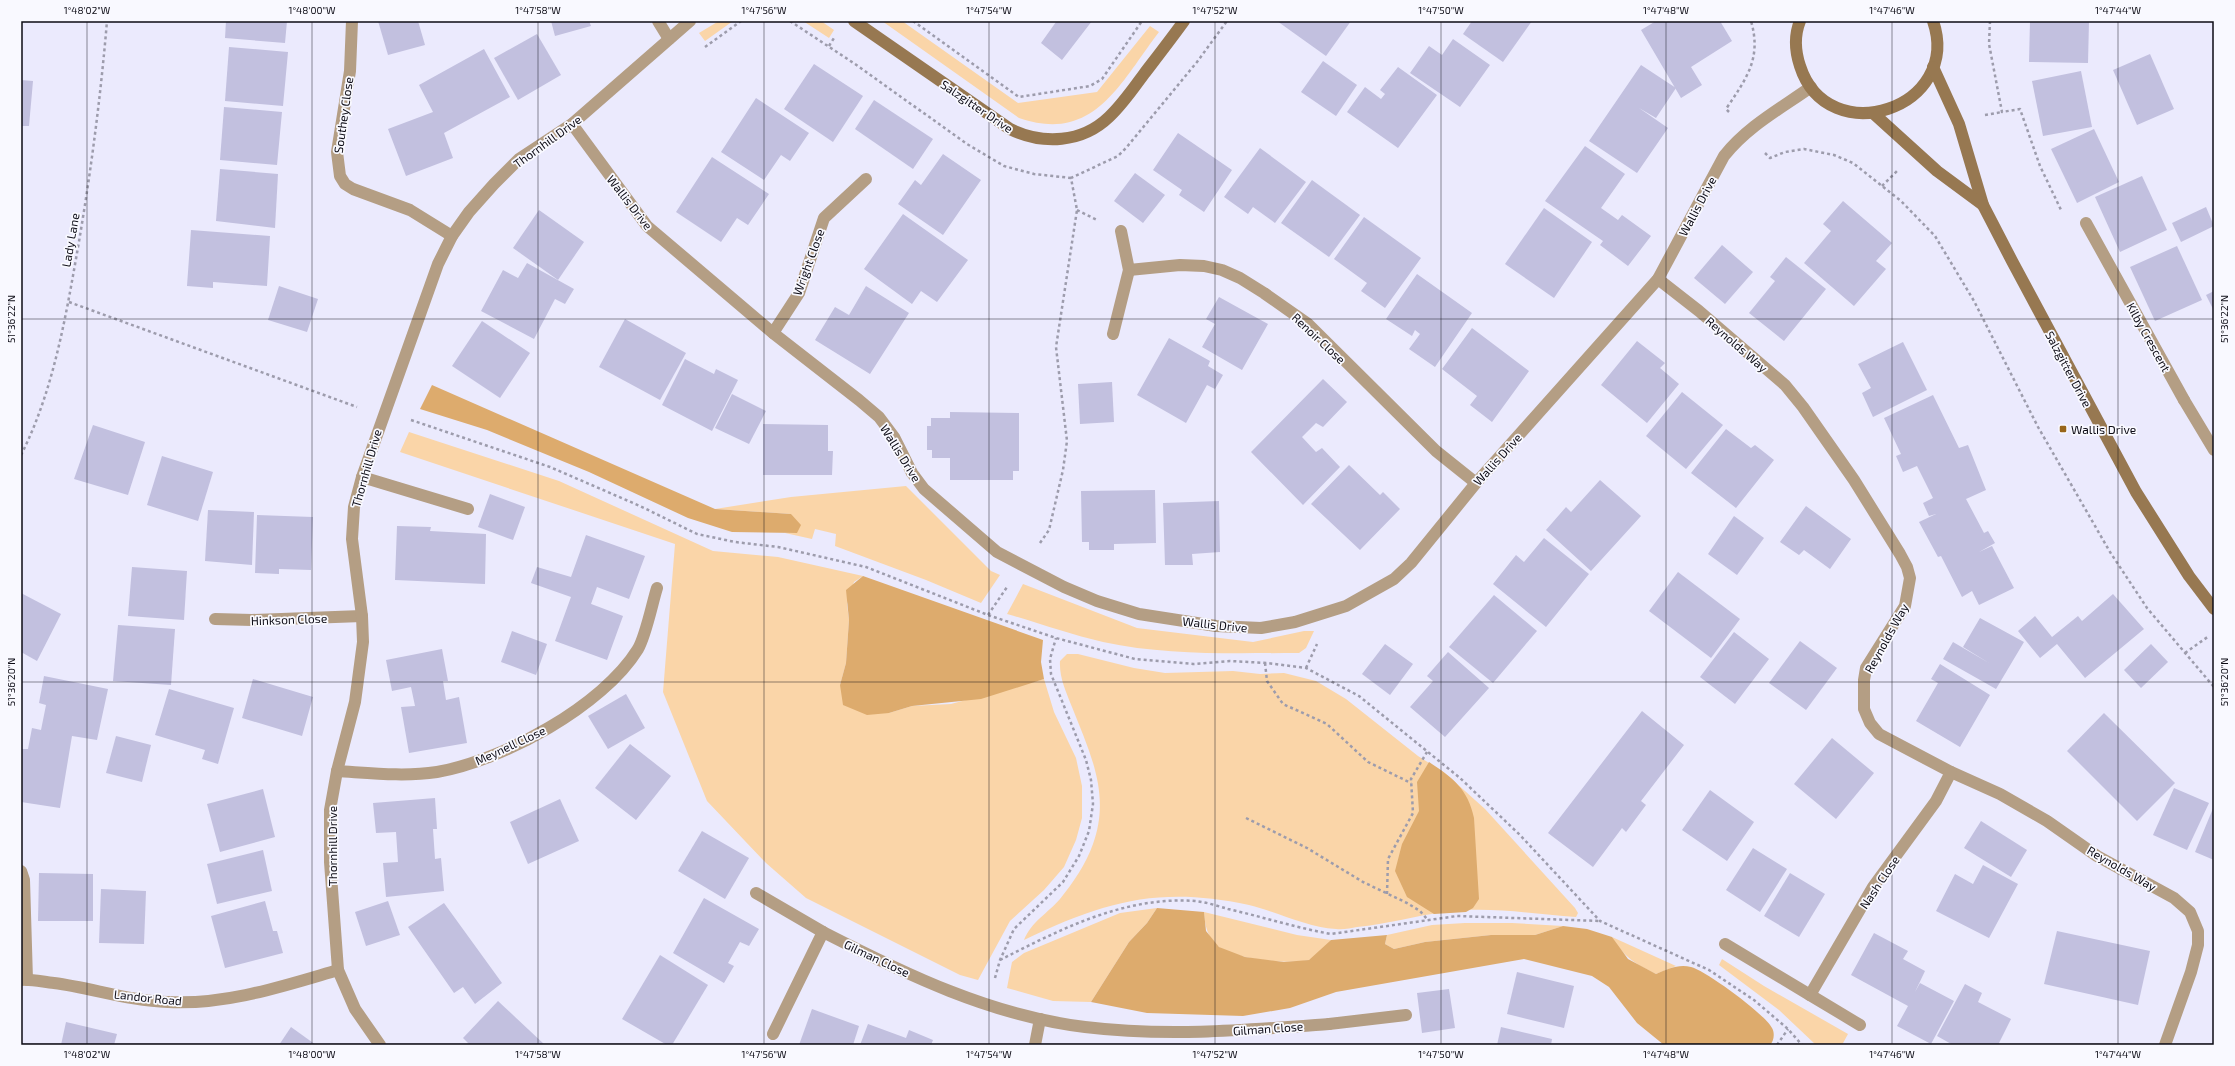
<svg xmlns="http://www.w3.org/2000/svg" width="2235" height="1066" viewBox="0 0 2235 1066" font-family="'Exo 2',sans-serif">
  <rect width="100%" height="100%" fill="#ebeafd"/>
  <g fill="#fad5a8">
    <path d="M719 21H733L705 41 699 33Z"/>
    <path d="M803 21H821L834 30 829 38Z"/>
    <path d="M882 21H902L1018 103 1097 92 1150 26 1159 32C1120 83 1094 144 1019 118Z"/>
    <path d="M409 432 559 481 713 551 778 557 863 576 854 582 847 604 849 620 846 663 840 685 889 713 912 706 951 704 1044 679 1054 712 1076 758 1082 786V818L1076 840 1064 867 1044 890 1010 921 978 980 960 975 806 898 766 863 707 801 663 692 675 544 400 452Z"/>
    <path d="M906 486 991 571 1000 575 981 603 926 580 835 546 836 534 815 529 812 539 785 533H796L791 514 715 509 791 497Z"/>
    <path d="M1023 584 1137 628 1253 642 1304 631H1314L1306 648 1299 653C1234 653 1168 656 1103 642 1071 635 1039 623 1007 614Z"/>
    <path d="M1067 654H1078L1134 668 1165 673 1233 671 1260 674 1284 673 1316 681 1346 699 1418 756 1445 773 1485 809 1575 908 1578 913 1576 917C1533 914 1488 906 1444 912 1415 916 1387 924 1357 927 1351 928 1343 930 1336 929 1306 927 1278 912 1249 905 1160 886 1105 901 1024 940 1031 922 1048 913 1060 899 1073 883 1086 864 1093 844 1111 794 1090 753 1072 707 1066 692 1059 677 1060 661Z"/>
    <path d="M1157 908 1147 923 1129 942 1091 1002 1053 1001 1007 988 1012 962 1024 953 1120 913Z"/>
    <path d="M1204 912 1297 935 1331 940C1326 946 1317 957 1309 960 1291 965 1233 959 1219 947 1207 937 1205 926 1204 912Z"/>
    <path d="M1465 923H1512L1563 926 1535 935H1491L1425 942 1394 949 1385 944 1387 935 1432 925Z"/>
    <path d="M1612 937 1676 966 1656 974C1636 965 1623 956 1612 937Z"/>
    <path d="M1722 959 1764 986 1848 1034 1842 1045H1816L1779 1010 1719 965Z"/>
  </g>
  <g fill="#ddab6d">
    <path d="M432 385 715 509 791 514 801 525 797 533 732 532 688 518 589 472 487 430 420 409Z"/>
    <path d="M863 576 1043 640 1041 662 1044 679 981 699 912 706 889 713 867 715 843 705 840 685 846 663 849 620 846 590Z"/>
    <path d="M1429 762C1453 778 1468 789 1474 818L1479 899 1473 908 1466 912 1434 914 1407 897 1395 871 1402 844 1419 811 1417 782Z"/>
    <path d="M1157 908 1204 912 1206 931 1219 947 1245 957 1284 962 1309 960 1331 940 1387 935 1385 944 1394 949 1425 942 1491 935H1535L1563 926 1587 929 1612 937 1628 959 1656 974C1668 969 1678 964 1691 967 1705 970 1766 1015 1772 1028 1775 1033 1774 1041 1770 1045H1664L1637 1023 1609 987 1592 976 1524 959 1336 992 1290 1008 1243 1016 1147 1013 1091 1002 1129 942 1147 923Z"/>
  </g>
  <g fill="#c2c0df">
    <path d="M226 21H287L285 43 225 38Z"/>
    <path d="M378 21H418L425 45 388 55Z"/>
    <path d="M551 21H589L591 26 555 36Z"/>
    <path d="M1054 21H1092L1062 60 1041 43 1056 22Z"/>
    <path d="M1277 21H1351L1326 56Z"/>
    <path d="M1472 21H1532L1503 62 1463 34Z"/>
    <path d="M1656 21H1720L1732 41 1691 67 1702 85 1681 98 1641 30Z"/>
    <path d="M2030 21H2089L2088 63 2029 62Z"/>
    <path d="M537 34 561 75 518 100 494 58Z"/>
    <path d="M1453 39 1490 65 1460 107 1410 73 1429 46 1442 55Z"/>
    <path d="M229 47 288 52 283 106 225 101Z"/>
    <path d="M484 49 510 97 444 133 453 158 406 176 388 129 433 112 419 85Z"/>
    <path d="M2150 54 2174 109 2137 125 2113 70Z"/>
    <path d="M1323 61 1357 85 1336 116 1301 92Z"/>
    <path d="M814 64 863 96 833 142 784 109Z"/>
    <path d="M1641 65 1676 88 1656 118 1639 108 1668 128 1637 173 1589 141Z"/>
    <path d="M1398 67 1437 95 1398 148 1347 112 1365 87 1381 99 1385 94 1380 90Z"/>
    <path d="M2081 71 2092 127 2043 136 2032 81Z"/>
    <path d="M21 80 33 81 29 126H21Z"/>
    <path d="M756 98 809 133 790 161 781 155 764 180 721 152Z"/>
    <path d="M874 100 933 139 913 169 855 129Z"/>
    <path d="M224 107 282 112 277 165 220 160Z"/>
    <path d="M2094 129 2119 182 2077 203 2051 149Z"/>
    <path d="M1178 133 1232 170 1204 212 1179 195 1182 190 1153 170Z"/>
    <path d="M1585 146 1625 174 1601 208 1618 220 1622 215 1651 236 1628 266 1600 245 1603 241 1545 201Z"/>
    <path d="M1260 148 1306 182 1275 223 1253 207 1248 214 1224 197Z"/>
    <path d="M943 154 981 180 943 235 898 204 915 180 921 185Z"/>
    <path d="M712 157 769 194 748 225 737 218 721 242 676 212Z"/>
    <path d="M220 169 278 174 275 228 216 221Z"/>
    <path d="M1135 173 1165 195 1143 223 1114 201Z"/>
    <path d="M2142 176 2167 230 2120 252 2095 197Z"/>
    <path d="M1312 180 1360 215 1329 257 1281 223Z"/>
    <path d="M1843 201 1892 243 1876 261 1886 269 1854 306 1804 263 1831 231 1823 224Z"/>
    <path d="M2206 207 2214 226 2181 242 2172 223Z"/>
    <path d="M1544 208 1592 242 1554 298 1505 264Z"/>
    <path d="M539 210 584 242 558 280 513 248Z"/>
    <path d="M903 214 968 260 937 302 921 291 912 304 864 269Z"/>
    <path d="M1364 217 1421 258 1385 308 1361 291 1367 283 1334 259Z"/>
    <path d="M191 230 270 236 267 286 213 282V288L187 286Z"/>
    <path d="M1722 245 1753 272 1725 304 1694 278Z"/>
    <path d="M2177 246 2202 300 2155 321 2130 267Z"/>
    <path d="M1786 257 1826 289 1784 341 1749 313 1775 281 1770 277Z"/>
    <path d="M527 263 574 289 565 304 555 299 534 339 481 311 503 270 518 278Z"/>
    <path d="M1417 274 1472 313 1435 367 1409 349 1420 334 1415 330 1412 336 1386 319Z"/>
    <path d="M279 286 318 299 307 332 268 320Z"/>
    <path d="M866 286 909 313 870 374 815 340 835 307 849 315Z"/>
    <path d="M2214 291V311L2206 295Z"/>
    <path d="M1219 297 1268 324 1242 370 1202 347 1215 324 1206 319Z"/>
    <path d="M625 319 686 353 660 400 599 367Z"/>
    <path d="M482 321 530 353 500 398 452 366Z"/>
    <path d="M1472 328 1529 371 1492 422 1470 405 1477 396 1442 369Z"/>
    <path d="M1169 338 1210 361 1208 366 1223 375 1215 389 1207 385 1186 423 1137 395Z"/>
    <path d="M1637 341 1665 363 1660 368 1679 384 1647 423 1601 385Z"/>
    <path d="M1903 342 1927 390 1873 417 1862 393 1871 388 1858 364Z"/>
    <path d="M685 359 714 374 716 369 738 380 712 431 662 405Z"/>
    <path d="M1323 379 1347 402 1323 427 1316 423 1302 437 1316 452 1322 448 1340 467 1303 505 1251 452Z"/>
    <path d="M1112 382 1114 422 1080 424 1078 384Z"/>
    <path d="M1682 392 1723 425 1686 469 1646 436Z"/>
    <path d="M732 394 766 411 749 444 715 428Z"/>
    <path d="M1933 395 1959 448 1968 445 1986 490 1966 499 1984 533 1988 531 1995 543 1979 552 1992 546 2014 588 1979 605 1972 591 1962 597 1941 556 1938 557 1919 522 1936 514 1929 516 1923 503 1933 498 1917 466 1903 472 1896 456 1901 454 1884 418Z"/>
    <path d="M950 412 1019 413V471H1013V480H950V458H932V450H927V426H931V418H950Z"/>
    <path d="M763 424 828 425V451H833L832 475H763Z"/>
    <path d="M93 425 145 442 128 495 74 479Z"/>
    <path d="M1726 429 1751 448 1755 445 1774 460 1736 508 1691 473Z"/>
    <path d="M162 456 213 472 198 521 147 505Z"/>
    <path d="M1349 465 1380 495 1383 492 1400 509 1360 550 1311 504Z"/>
    <path d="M1600 480 1641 516 1591 571 1546 530 1566 507 1571 512Z"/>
    <path d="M1155 490 1156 543 1114 544V550H1089V542H1082L1081 491Z"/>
    <path d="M490 494 525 507 513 540 478 527Z"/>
    <path d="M1219 501 1220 552 1192 554 1193 565H1165L1163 503Z"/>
    <path d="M1806 506 1851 539 1830 569 1804 550 1799 555 1780 542Z"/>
    <path d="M208 510 254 512 252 565 205 561Z"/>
    <path d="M257 515 313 517 311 570 279 569V574L255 573Z"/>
    <path d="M1734 516 1764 538 1737 575 1708 554Z"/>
    <path d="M397 526 431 527 430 531 486 534 485 584 395 580Z"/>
    <path d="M586 535 645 556 629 599 597 587 591 604 586 602 623 616 607 660 555 641 571 597 531 583 537 567 571 577Z"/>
    <path d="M1544 538 1589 574 1546 627 1493 584 1516 555 1524 562Z"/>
    <path d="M132 567 187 571 184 620 128 616Z"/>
    <path d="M1678 572 1740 619 1711 658 1649 611Z"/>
    <path d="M21 593 61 614 37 661 21 652Z"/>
    <path d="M2113 594 2144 629 2085 678 2057 644 2040 658 2018 631 2035 616 2052 637 2078 616 2082 621Z"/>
    <path d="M1494 595 1537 631 1493 683 1449 647Z"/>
    <path d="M1980 618 2024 642 1996 689 1943 659 1953 642 1989 663 1963 647Z"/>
    <path d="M118 625 175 629 171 685 113 681Z"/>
    <path d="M512 631 547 644 536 675 501 662Z"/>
    <path d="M1734 632 1769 659 1735 704 1700 677Z"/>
    <path d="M1800 641 1837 668 1806 710 1769 683Z"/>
    <path d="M1385 644 1413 664 1390 695 1362 674Z"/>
    <path d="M2151 644 2168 662 2141 688 2124 670Z"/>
    <path d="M442 649 448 681H443L446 700 459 697 467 743 409 753 401 707 415 706 411 687 392 691 386 660Z"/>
    <path d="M1448 652 1489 688 1445 737 1410 707 1433 681 1427 676Z"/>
    <path d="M1940 664 1990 695 1960 747 1916 721 1938 683 1931 679Z"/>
    <path d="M44 676 108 689 97 740 72 736 60 808 21 802 22 749H28L32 728 41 730 46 705 39 703Z"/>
    <path d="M253 679 313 697 302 736 242 718Z"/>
    <path d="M169 689 234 708 218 764 202 759 205 750 155 735Z"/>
    <path d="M626 694 645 728 608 749 588 716Z"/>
    <path d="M1642 711 1684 745 1641 801 1646 805 1626 832 1622 828 1593 867 1548 833Z"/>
    <path d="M2104 713 2175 783 2137 821 2067 751Z"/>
    <path d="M116 736 151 745 142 782 106 773Z"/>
    <path d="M1832 738 1874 773 1836 819 1794 784Z"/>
    <path d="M630 744 671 776 636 820 595 788Z"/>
    <path d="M2174 788 2209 803 2187 850 2153 835Z"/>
    <path d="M263 789 275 837 220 852 207 804Z"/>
    <path d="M1710 790 1754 822 1727 861 1682 830Z"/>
    <path d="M435 798 437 829H433L435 859 441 858 444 891 386 897 383 863 398 862 396 832 376 833 373 803Z"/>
    <path d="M560 799 579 841 528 864 510 822Z"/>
    <path d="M2214 806V860L2195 852Z"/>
    <path d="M1981 821 2027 850 2011 877 1964 848Z"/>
    <path d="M702 831 749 858 725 899 678 871Z"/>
    <path d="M1753 848 1787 869 1760 912 1726 890Z"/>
    <path d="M263 850 272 891 217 904 207 864Z"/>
    <path d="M1983 865 2018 884 1989 938 1936 911 1955 874 1973 884Z"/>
    <path d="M39 873 93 874V921H38Z"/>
    <path d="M1790 873 1825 894 1799 937 1764 916Z"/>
    <path d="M101 889 146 891 144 944 99 943Z"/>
    <path d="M704 898 759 929 749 946 740 942 728 963 734 966 724 983 673 953Z"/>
    <path d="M265 901 273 931H277L283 953 225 968 211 916Z"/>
    <path d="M388 901 400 935 366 946 355 912Z"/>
    <path d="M444 903 502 983 475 1004 463 987 454 993 408 927Z"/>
    <path d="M2057 931 2150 951 2138 1005 2044 984Z"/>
    <path d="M1874 933 1908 951 1903 959 1925 971 1915 992 1920 983 1954 1001 1931 1044 1897 1026 1908 1006 1851 975Z"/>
    <path d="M660 955 708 985 672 1045H667L622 1019Z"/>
    <path d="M1517 972 1574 986 1564 1028 1507 1014Z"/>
    <path d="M1965 984 1982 993 1978 1002 2011 1019 1998 1045H1953L1937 1036Z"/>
    <path d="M1449 989 1455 1028 1422 1033 1417 993Z"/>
    <path d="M498 1001 545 1045H470L463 1038Z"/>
    <path d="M812 1009 859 1026 853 1045H799Z"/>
    <path d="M66 1022 117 1034 114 1045H61Z"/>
    <path d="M868 1024 906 1038 909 1030 933 1040 931 1045H860Z"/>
    <path d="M291 1027 316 1045H279Z"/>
    <path d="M1501 1027 1552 1039 1551 1045H1497Z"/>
  </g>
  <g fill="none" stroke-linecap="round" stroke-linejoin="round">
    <g stroke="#9d9cac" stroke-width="2.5" stroke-dasharray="3 3" stroke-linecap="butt">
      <path d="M790 21 855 64 967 144 1004 166 1034 174 1071 178"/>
      <path d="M913 21 1019 97 1090 86 1102 79 1142 21"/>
      <path d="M1990 21 1989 44 2002 112 2020 109 2040 166 2062 212"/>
      <path d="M829 46 834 38"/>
      <path d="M705 47 741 21"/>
      <path d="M1729 112 1726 109C1746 79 1762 59 1751 21"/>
      <path d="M1985 115 2002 112"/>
      <path d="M1765 153 1770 158 1785 152 1804 149 1834 155 1853 163 1901 201 1935 236 1974 301 2038 427 2110 552 2147 608 2214 687"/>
      <path d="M1882 186 1897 171"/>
      <path d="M1077 210 1097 220"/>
      <path d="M69 302 357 407"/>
      <path d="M411 420 550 467 640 506 697 534 735 542 778 547 866 567 988 615 1056 638 1135 659 1193 664 1230 661 1267 663 1306 668 1359 696 1460 778 1520 835 1600 921 1709 970 1754 1000 1788 1029 1802 1045"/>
      <path d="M21 455C50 398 63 332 74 270 89 187 100 104 107 21"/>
      <path d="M1040 543 1049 530 1063 470 1067 441 1056 347 1077 210 1071 178 1118 156 1126 148 1197 62 1227 21"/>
      <path d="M988 615 1007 587"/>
      <path d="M2185 653 2209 636"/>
      <path d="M1265 663 1267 681 1283 704 1327 724 1368 762 1411 783"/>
      <path d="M1306 668 1317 644"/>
      <path d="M1246 818 1307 848 1363 882 1407 903 1420 911 1427 919"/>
      <path d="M1387 894 1388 859 1413 813 1411 779 1427 752"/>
      <path d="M1000 960C1061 929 1125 896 1195 901 1206 902 1218 906 1228 909 1263 917 1297 928 1331 934L1457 916 1600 921"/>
      <path d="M995 978 1000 960 1014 929 1063 882 1079 856 1089 831 1093 804 1091 780 1086 760 1051 674 1050 659 1056 638"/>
      <path d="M1777 1045 1788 1029"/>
    </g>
    <g stroke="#b49e84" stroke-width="12">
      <path d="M658 21 669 39"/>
      <path d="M2086 223 2184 400"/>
      <path d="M773 333 799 293 824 218 866 179"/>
      <path d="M362 477 468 509"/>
      <path d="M215 619 252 620 362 616"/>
      <path d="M337 771C370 773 404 777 437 772 502 761 603 706 638 649 646 635 652 604 657 588"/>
      <path d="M21 871 24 880 27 980"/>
      <path d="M756 893 823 932"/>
      <path d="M1329 1024 1406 1015"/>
    </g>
    <g stroke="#b49e84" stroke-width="12">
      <path d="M352 21 350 71 337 152 340 176 345 184 353 189 410 210 452 236"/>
      <path d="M572 124 647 226 773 333 859 400 879 417 894 437 912 473 924 489 997 552 1064 587 1097 601 1139 614 1216 626 1261 628 1295 622 1346 606 1394 579 1411 563 1476 483 1658 279 1724 156C1748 126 1780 109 1811 87"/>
      <path d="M1129 270 1180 265 1204 266 1222 270 1240 278 1264 293 1308 324 1436 451 1476 483"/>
      <path d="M1658 279 1699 311 1785 385 1803 407 1854 480 1900 554 1907 567 1910 578 1905 606 1866 668 1864 680V709L1870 723 1879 734 1951 772 2000 794 2047 821 2097 856 2174 898 2190 912 2198 931V945L2191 972 2165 1045"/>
      <path d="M1113 334 1129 270 1121 231"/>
      <path d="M2184 400 2214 450"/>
      <path d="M1725 944 1810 995 1873 887 1936 801 1951 772"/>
      <path d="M21 980C32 979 43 982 54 983 92 988 130 1001 168 1002 227 1005 283 986 338 970"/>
      <path d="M1810 995 1860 1025"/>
      <path d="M773 1034 823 932C905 974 992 1016 1085 1027 1167 1037 1248 1030 1329 1024"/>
      <path d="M380 1045 355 1009 338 970 330 862V810L337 771 355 702 363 642 362 616 352 539 354 507 362 477 438 264 452 236 469 212 494 184 519 159 572 124 690 21"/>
      <path d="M1035 1045 1040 1019"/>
    </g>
    <g stroke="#977851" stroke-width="12">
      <path d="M854 21 1010 129C1043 145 1082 143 1109 117 1122 105 1133 89 1144 74 1157 57 1171 39 1184 21"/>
      <path d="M1800 21C1794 36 1795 51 1800 66 1828 153 1963 108 1933 21"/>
      <path d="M1933 67 1959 124 1983 205 2012 261 2136 492 2189 576 2214 609"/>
      <path d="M1873 113 1937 171 1983 205"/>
    </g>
  </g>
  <path fill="none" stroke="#0c0b15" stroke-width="1" stroke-opacity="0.45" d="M87 21V1045M312 21V1045M538 21V1045M764 21V1045M989 21V1045M1215 21V1045M1441 21V1045M1666 21V1045M1892 21V1045M2118 21V1045M21 319H2214M21 682H2214M21 1044H2214"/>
  <rect fill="#98651a" stroke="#f9f9ff" stroke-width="1.5" x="2059" y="425" width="8" height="8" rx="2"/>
  <g text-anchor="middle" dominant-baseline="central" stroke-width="3.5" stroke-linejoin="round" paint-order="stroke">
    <g font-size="12" fill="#0c0b15" stroke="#f9f9ff">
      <text transform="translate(977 106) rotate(34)">Salzgitter Drive</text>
      <text transform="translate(343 115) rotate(-82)">Southey Close</text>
      <text transform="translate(547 141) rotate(-36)">Thornhill Drive</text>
      <text transform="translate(630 202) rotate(52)">Wallis Drive</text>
      <text transform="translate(1697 206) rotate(-62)">Wallis Drive</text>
      <text transform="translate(70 240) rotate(-80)">Lady Lane</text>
      <text transform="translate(808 262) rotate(-70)">Wright Close</text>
      <text transform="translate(2149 337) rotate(61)">Kilby Crescent</text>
      <text transform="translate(1319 338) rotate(43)">Renoir Close</text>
      <text transform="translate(1737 344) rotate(41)">Reynolds Way</text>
      <text transform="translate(2069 369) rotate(62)">Salzgitter Drive</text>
      <text transform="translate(901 453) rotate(58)">Wallis Drive</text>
      <text transform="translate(1497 459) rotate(-48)">Wallis Drive</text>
      <text transform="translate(366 468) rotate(-74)">Thornhill Drive</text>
      <text transform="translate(289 619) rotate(-2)">Hinkson Close</text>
      <text transform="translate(1215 624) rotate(6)">Wallis Drive</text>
      <text transform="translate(1886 638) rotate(-61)">Reynolds Way</text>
      <text transform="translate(510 745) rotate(-25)">Meynell Close</text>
      <text transform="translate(332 846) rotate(-90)">Thornhill Drive</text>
      <text transform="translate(2122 868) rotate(30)">Reynolds Way</text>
      <text transform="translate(1879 882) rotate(-56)">Nash Close</text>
      <text transform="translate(877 958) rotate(25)">Gilman Close</text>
      <text transform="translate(148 997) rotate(6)">Landor Road</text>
      <text transform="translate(1268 1028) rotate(-4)">Gilman Close</text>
    </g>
    <g font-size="12" fill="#0c0b15" stroke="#f9f9ff" text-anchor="start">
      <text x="2071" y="429">Wallis Drive</text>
    </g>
  </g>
  <rect width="2235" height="1066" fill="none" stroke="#f9f9ff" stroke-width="44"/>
  <rect x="22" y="22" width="2191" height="1022" fill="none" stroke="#0c0b15" stroke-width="1.5"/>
  <g font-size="10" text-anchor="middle" fill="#0c0b15">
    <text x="87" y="14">1°48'02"W</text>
    <text x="312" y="14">1°48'00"W</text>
    <text x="538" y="14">1°47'58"W</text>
    <text x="764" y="14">1°47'56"W</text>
    <text x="989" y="14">1°47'54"W</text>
    <text x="1215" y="14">1°47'52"W</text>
    <text x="1441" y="14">1°47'50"W</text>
    <text x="1666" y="14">1°47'48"W</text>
    <text x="1892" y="14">1°47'46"W</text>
    <text x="2118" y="14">1°47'44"W</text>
    <text transform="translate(11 319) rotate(-90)" y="4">51°36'22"N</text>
    <text transform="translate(2224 319) rotate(-90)" y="4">51°36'22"N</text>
    <text transform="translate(11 682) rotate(-90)" y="4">51°36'20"N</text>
    <text transform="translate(2224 682) rotate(-90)" y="4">51°36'20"N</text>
    <text x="87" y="1058">1°48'02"W</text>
    <text x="312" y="1058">1°48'00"W</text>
    <text x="538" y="1058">1°47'58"W</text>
    <text x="764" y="1058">1°47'56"W</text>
    <text x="989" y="1058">1°47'54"W</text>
    <text x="1215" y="1058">1°47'52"W</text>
    <text x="1441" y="1058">1°47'50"W</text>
    <text x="1666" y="1058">1°47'48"W</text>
    <text x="1892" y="1058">1°47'46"W</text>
    <text x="2118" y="1058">1°47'44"W</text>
  </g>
</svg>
